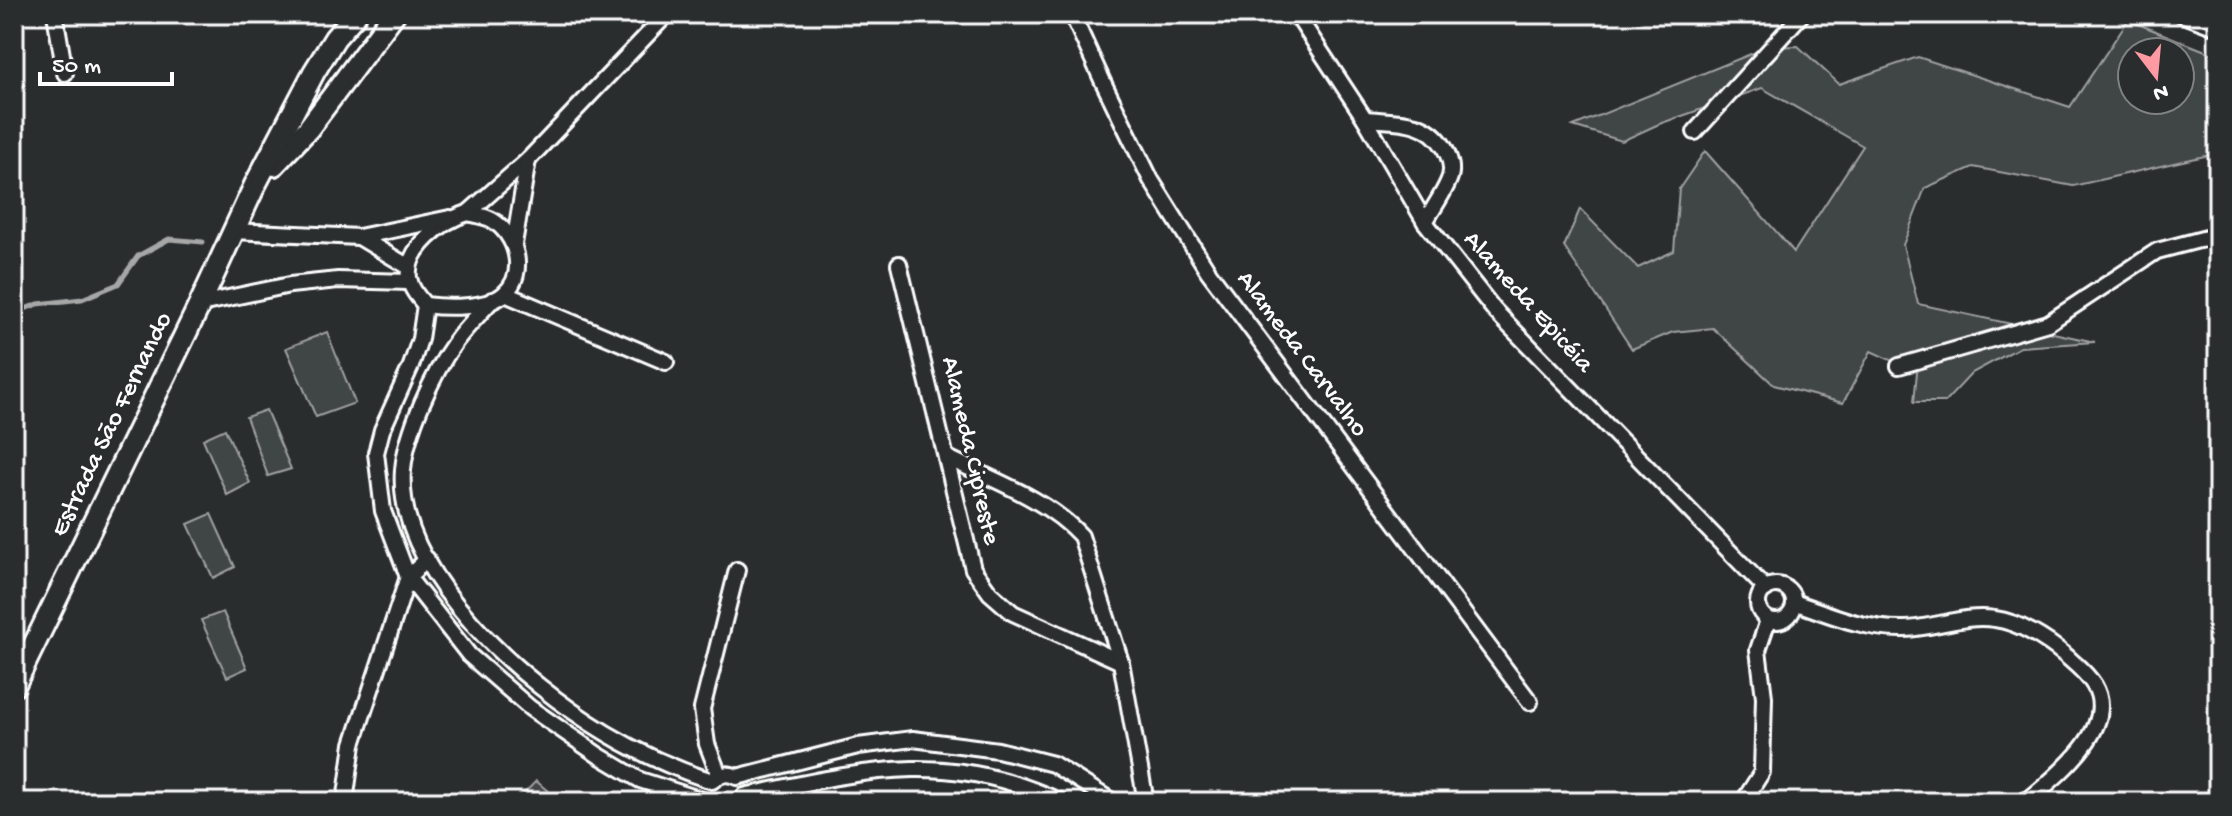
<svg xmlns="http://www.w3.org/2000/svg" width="2232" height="816" viewBox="0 0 2232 816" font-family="'Gochi Hand',sans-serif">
  <rect width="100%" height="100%" fill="#2a2d2e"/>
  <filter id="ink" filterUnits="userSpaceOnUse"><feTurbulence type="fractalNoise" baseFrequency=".0125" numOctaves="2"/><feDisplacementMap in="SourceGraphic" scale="16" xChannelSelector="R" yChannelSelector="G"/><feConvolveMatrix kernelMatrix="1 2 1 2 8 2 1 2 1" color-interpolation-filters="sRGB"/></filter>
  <g filter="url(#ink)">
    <g fill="#414445" stroke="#a0a2a2" stroke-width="2" fill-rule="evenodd">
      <path d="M2128 20 2218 56V153L2073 186 1973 167 1925 188 1903 245 1918 304 2095 342 2020 347 1972 373 1945 402H1914L1917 372 1871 351 1843 403 1774 385 1713 328 1673 332 1632 349 1564 247 1580 209 1638 268 1674 251 1679 189 1705 151 1794 252 1863 146 1762 88 1659 124 1622 141 1573 126 1768 47 1798 46 1839 84 1918 57 2070 107ZM2132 52H2180V100H2132Z"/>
      <path d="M327 332 355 403 316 417 286 348Z"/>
      <path d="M266 410 291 469 268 476 246 417Z"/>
      <path d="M225 429 250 483 227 495 203 439Z"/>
      <path d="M211 514 235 567 213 578 188 524Z"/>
      <path d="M223 612 247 668 227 677 201 620Z"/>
      <path d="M536 781 561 802H516Z"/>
    </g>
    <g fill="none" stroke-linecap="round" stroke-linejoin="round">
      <path stroke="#a6a7a7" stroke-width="5" d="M14 313 38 304 82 299 118 284 138 256 169 239 203 242"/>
      <g stroke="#fff" stroke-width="20">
        <g id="street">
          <path d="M55 14 65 73"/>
          <path d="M1072 14 1103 82 1151 180 1208 271 1530 702"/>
          <path d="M1296 14 1365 119 1425 222 1495 311 1766 589"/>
          <path d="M2181 14 2218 28"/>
          <path d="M1365 119C1396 122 1426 118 1444 147 1449 156 1453 168 1450 177 1445 192 1433 208 1425 222"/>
          <path d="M1695 132 1802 14"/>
          <path d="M468 213C476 215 485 216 492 220 516 234 528 273 504 294 487 309 446 308 425 305 418 297 411 289 409 278 405 249 443 220 468 213Z"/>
          <path d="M468 213 528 160 667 14"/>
          <path d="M232 231 359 237 450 218"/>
          <path d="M359 237 409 267"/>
          <path d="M514 244 528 160"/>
          <path d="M899 264 973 569 990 593 1013 613 1121 662"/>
          <path d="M505 294 666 362"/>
          <path d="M492 300C480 314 466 327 456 341 433 373 406 432 403 470 395 574 526 685 606 733 639 753 675 769 712 781 720 774 727 772 737 777L858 746 913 739 998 750 1053 764 1113 802"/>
          <path d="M200 304 290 285 338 280 409 282"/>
          <path d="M425 305 420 339 411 366 382 430 376 453 383 511 408 577 469 655 530 708 598 755 640 780 708 802"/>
          <path d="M1899 366 2048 323 2157 251 2218 235"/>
          <path d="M946 457C992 480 1046 498 1081 536L1121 662 1146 802"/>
          <circle cx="1776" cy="603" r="18"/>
          <path d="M1794 602C1831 615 1865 630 1905 629 1936 628 1964 614 1995 619 2019 622 2047 640 2065 655 2075 664 2087 673 2094 685 2120 728 2054 778 2026 802"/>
          <path d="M719 775 707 744 702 709 737 570"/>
          <path d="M744 796C862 771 946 748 1061 802"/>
          <path d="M345 802 353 744 408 577 427 559"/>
          <path d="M1743 802 1762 772 1764 697 1758 650 1768 620"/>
        </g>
      </g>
      <g stroke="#fff" stroke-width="26">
        <g id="secondary">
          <path d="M274 165 308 129 394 14"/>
          <path d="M14 686 200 304 255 185 314 72 335 38 356 14"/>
        </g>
      </g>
      <use href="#street" stroke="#2a2d2e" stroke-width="14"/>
      <use href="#secondary" stroke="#2a2d2e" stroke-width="20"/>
    </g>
  </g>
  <g text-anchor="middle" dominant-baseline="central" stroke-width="6" stroke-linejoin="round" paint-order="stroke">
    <g font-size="26" fill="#fff" stroke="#2a2d2e">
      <text transform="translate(1527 303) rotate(48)">Alameda Epicéia</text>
      <text transform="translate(1301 355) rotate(53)">Alameda Carvalho</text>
      <text transform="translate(113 425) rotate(-64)">Estrada São Fernando</text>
      <text transform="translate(969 451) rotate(77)">Alameda Cipreste</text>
    </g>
  </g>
  <rect width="2232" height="816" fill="none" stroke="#2a2d2e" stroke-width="48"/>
  <rect x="24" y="24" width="2184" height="768" fill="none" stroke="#fff" stroke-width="3" filter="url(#ink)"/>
  <g transform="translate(2156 76) rotate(164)"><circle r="38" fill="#2a2d2e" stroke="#7f8182" stroke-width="2"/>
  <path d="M0-6L14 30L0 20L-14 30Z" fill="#ff9aa2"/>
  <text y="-12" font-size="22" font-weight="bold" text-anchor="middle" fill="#ffffff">N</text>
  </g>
  <path d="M40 72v12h132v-12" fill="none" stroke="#ffffff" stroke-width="4"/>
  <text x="52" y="72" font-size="24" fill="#ffffff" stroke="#2a2d2e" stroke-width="6" paint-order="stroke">50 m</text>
</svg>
